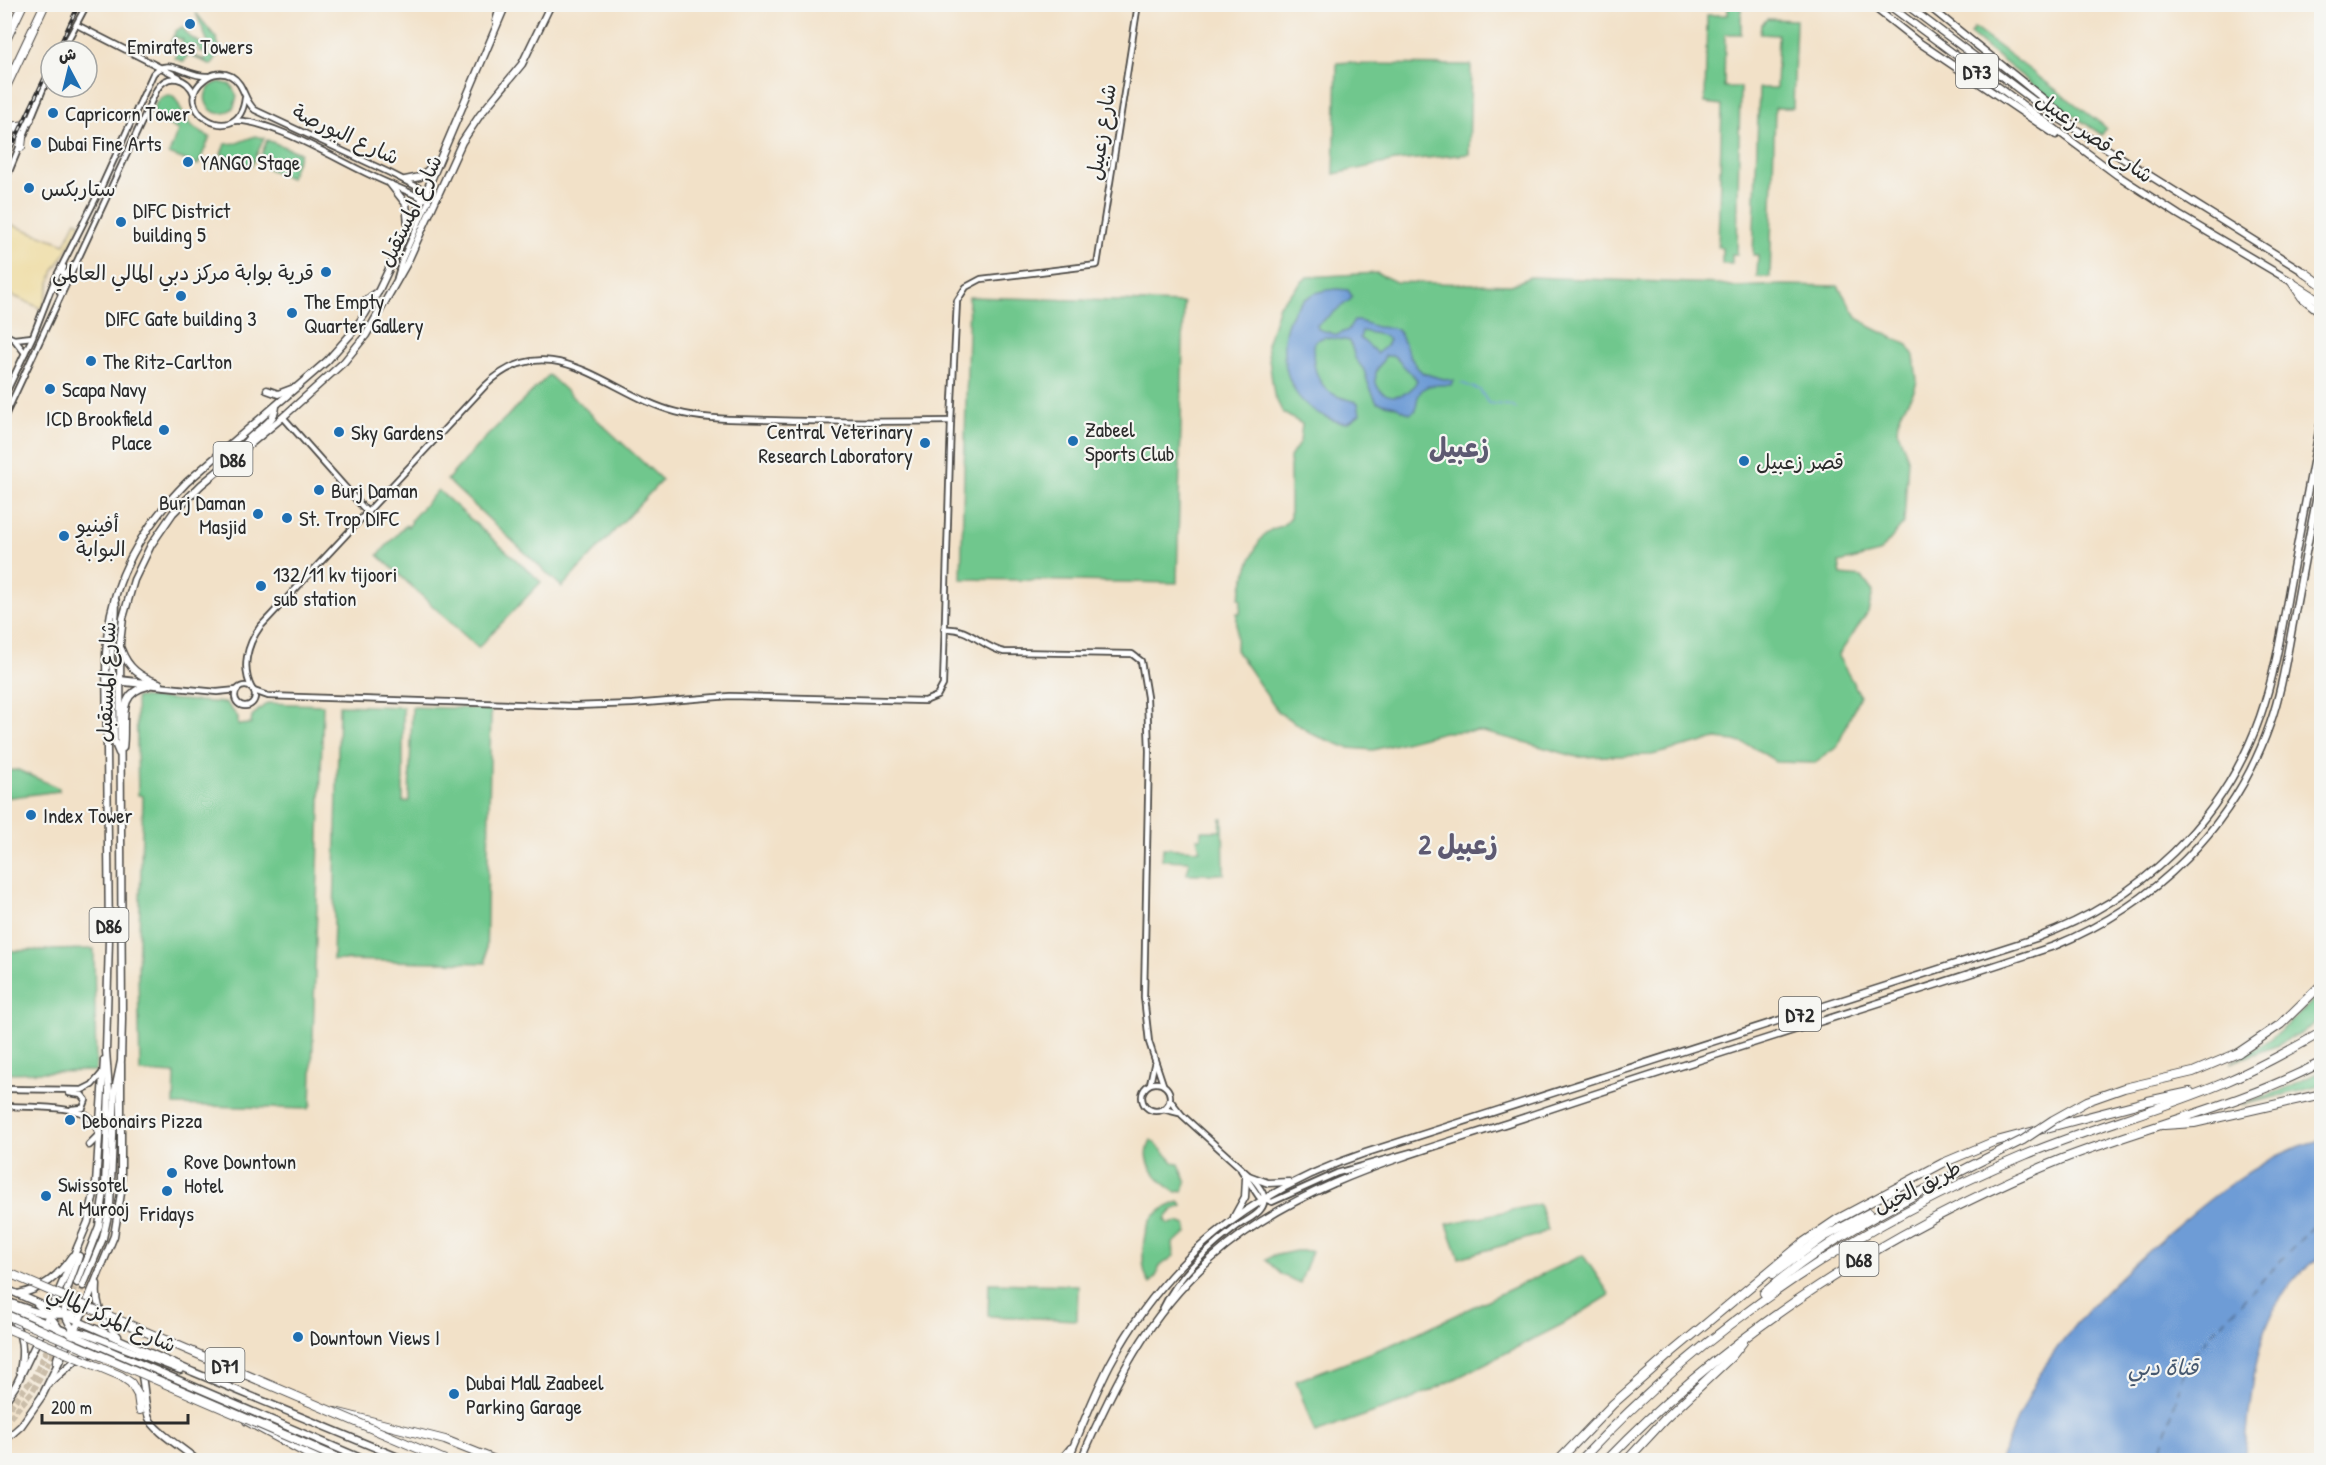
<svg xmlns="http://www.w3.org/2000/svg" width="2326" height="1465" viewBox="0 0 2326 1465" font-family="'Patrick Hand','Playpen Sans Arabic',sans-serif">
  <rect width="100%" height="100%" fill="#f6f6f2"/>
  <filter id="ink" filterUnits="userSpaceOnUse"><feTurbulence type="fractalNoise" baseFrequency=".0167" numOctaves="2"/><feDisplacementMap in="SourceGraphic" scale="12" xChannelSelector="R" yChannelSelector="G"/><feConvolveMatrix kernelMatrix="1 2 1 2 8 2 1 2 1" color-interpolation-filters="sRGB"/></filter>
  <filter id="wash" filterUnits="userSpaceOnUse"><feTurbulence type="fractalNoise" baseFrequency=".008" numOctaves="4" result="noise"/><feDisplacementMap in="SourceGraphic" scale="24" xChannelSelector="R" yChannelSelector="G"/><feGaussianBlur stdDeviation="1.35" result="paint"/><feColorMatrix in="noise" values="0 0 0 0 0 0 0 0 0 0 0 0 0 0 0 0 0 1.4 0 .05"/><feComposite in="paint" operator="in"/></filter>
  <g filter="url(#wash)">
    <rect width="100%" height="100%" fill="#f2e1c8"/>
    <g fill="#70c78d" stroke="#4e795c" stroke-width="1.5">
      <path d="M1728 5H1741V34H1725L1724 87H1740L1737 254H1732V264H1722V248L1718 247 1722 105 1705 103 1707 15H1728Z"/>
      <path d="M196 13 217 39 220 52 212 65 191 56 193 51 195 52 194 56 205 60 207 56 211 57 215 52 212 45H209Z"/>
      <path d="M1767 19 1796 20 1793 108H1775L1770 277H1757L1758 255H1753L1759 88H1776L1778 35 1760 34 1761 25Z"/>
      <path d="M182 27 190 37 209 48 207 54 199 51 200 48 196 46 194 48 185 45 184 48 190 50 184 62 175 58 183 40 175 37 171 46 177 49 175 52 167 49 176 31Z"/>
      <path d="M1974 28 2103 125 2106 128 2102 135C2055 104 2013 69 1970 34Z"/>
      <path d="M1351 62 1357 64 1471 65 1469 154 1395 161 1334 174 1337 63Z"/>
      <path d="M220 82 231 85 237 96 234 107C212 129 190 89 220 82Z"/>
      <path d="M170 95C179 99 180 111 186 119 192 128 201 133 210 137L198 165 169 154 178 130 153 116 155 111 153 109C156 102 161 95 170 95Z"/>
      <path d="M255 136 264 138 252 165 221 154 225 144 237 143Z"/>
      <path d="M267 140 300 153 290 178 266 168 268 161 260 158Z"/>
      <path d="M1377 273 1396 282 1511 285 1530 277 1720 284 1736 287 1782 285 1838 286 1858 318 1871 327 1908 345 1914 356 1917 381 1914 391 1901 413 1897 429 1908 458 1904 523 1879 553 1839 563 1841 575 1862 577 1873 592 1868 612 1838 656 1860 695 1837 747 1814 763 1777 762 1751 746 1735 741 1716 739 1652 755 1577 757 1524 742 1478 731 1444 732 1373 750 1348 748 1314 735 1278 712 1236 650 1237 613H1240L1241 599 1239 598C1243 582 1254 543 1266 533 1276 525 1281 530 1290 518V457L1300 442 1302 424 1283 413 1274 395 1267 345 1279 305 1307 277Z"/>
      <path d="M969 297 1184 303 1177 583 961 579Z"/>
      <path d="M549 375 662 480 562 587 447 480 479 444Z"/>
      <path d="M438 490 541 582 478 648 378 555 406 525 408 527 412 522 411 520Z"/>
      <path d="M136 697 226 703 238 717V725L251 724 252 716 267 703 323 705 311 1105 308 1109 174 1105 175 1074 140 1072 138 973 143 796 138 795Z"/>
      <path d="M339 705 403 707V802L409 801 412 707 491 709 486 963 333 960Z"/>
      <path d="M18 770 59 788V791L5 798 4 771Z"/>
      <path d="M1221 819H1223L1224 874H1187L1189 861 1162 860 1163 848 1200 850 1197 838H1201V831H1220Z"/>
      <path d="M94 949 96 1071 5 1073V951Z"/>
      <path d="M2321 992V1021L2276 1046 2230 1063C2269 1043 2291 1024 2321 992Z"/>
      <path d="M2321 1071V1086L2242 1105 2282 1090Z"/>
      <path d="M1151 1140C1154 1142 1172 1160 1173 1162L1179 1164 1186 1181 1183 1191 1176 1192C1158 1181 1139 1162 1151 1140Z"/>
      <path d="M1179 1202 1183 1206 1173 1210 1165 1219 1169 1224 1178 1222 1186 1225 1187 1233 1173 1243 1174 1256 1159 1267 1157 1275 1150 1284C1140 1271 1141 1234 1151 1220 1157 1211 1169 1206 1179 1202Z"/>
      <path d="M1539 1204 1548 1230 1535 1236 1459 1258 1447 1224Z"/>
      <path d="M1296 1251H1312L1300 1283 1282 1275 1266 1260 1272 1256Z"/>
      <path d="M1583 1255 1610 1295 1563 1324 1445 1384 1412 1399 1315 1433 1296 1381 1398 1342Z"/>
      <path d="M989 1283 1078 1285 1077 1320 988 1316Z"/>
    </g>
    <path fill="#eeda9e" stroke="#8c8264" stroke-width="1.5" d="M76 221 81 223 66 252 54 270 42 309 5 292 4 222 65 244Z"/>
    <g fill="#6e9cd6" stroke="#4c6480" stroke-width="1.5" fill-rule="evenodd">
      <path d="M1337 289 1348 290 1352 296 1351 299 1317 325 1318 329 1337 335 1348 330 1354 321C1363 320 1368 325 1377 327 1382 328 1390 327 1395 329 1404 332 1408 362 1422 372 1431 377 1444 379 1454 381L1451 385C1429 384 1417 384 1416 410L1410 414 1395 406 1377 402 1369 386 1364 370 1355 358 1350 341 1324 337 1315 341C1310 360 1316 386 1335 395 1342 399 1350 399 1358 403L1360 414C1357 416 1352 421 1348 422 1341 424 1332 420 1326 417 1314 412 1301 402 1295 391 1278 362 1278 314 1310 296 1318 291 1327 290 1337 289ZM1362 331 1382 335 1389 340 1385 347 1377 353 1360 338ZM1385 356H1394L1417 380C1408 404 1371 400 1376 373 1377 367 1383 362 1385 356Z"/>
      <path d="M2321 1140V1257C2252 1300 2253 1389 2244 1460H2000C2014 1427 2027 1392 2048 1361 2083 1308 2132 1264 2181 1223 2215 1194 2253 1165 2295 1148 2303 1144 2313 1143 2321 1140Z"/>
    </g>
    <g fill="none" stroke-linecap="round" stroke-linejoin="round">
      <path stroke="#6e9cd6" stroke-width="1.5" d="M1461 383 1480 390 1488 403 1513 406 1517 409"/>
      <path stroke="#46586f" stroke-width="1.5" stroke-dasharray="8 6" stroke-linecap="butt" d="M2158 1460 2188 1359 2322 1217"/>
    </g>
  </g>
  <g filter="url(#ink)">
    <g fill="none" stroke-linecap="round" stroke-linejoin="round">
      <g stroke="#cabda9" stroke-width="6" stroke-dasharray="6 3" stroke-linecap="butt">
        <path d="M69 1302 77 1283"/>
        <path d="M63 1333 83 1286"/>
        <path d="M4 1414 34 1377 65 1311"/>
        <path d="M4 1424 33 1391 57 1346"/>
      </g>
      <g stroke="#494643" stroke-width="8">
        <g id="minor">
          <path d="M77 25 179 77"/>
          <path d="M62 51 87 4"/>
          <path d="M245 98C239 153 166 108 205 79 212 73 223 72 231 76 245 84 243 100 255 110L390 173 429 193V200L402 260 397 278"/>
          <path d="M234 121C266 118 331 156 362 171 382 181 404 190 425 199"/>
          <path d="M4 184 51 70"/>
          <path d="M64 267 62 272 65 275 75 264"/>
          <path d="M52 289 60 285 62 287 60 292"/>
          <path d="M4 334 14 339 25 353"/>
          <path d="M14 339 32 337"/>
          <path d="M4 397 33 336 55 279 99 192 153 74C168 55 188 78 208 76"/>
          <path d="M283 417 368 513"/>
          <path d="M4 418 157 89C168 72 187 77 194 94"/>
          <path d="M116 600C120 624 103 660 117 682L217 692 237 690"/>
          <path d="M944 629C968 626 982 647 1004 652L1132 654 1141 661 1147 697 1149 751 1144 997 1149 1042 1163 1084"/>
          <circle cx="245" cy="696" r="10"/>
          <path d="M108 689 118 679 152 683"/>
          <path d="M252 689C241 668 247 645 260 627L485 386C550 322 609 395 676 412 706 420 737 419 767 420 829 422 889 422 951 421"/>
          <path d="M254 691 268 696 574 706 633 704 730 696 925 701 937 696 943 685 951 421 957 301 966 287 981 279 1097 265 1138 4"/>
          <circle cx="1156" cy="1097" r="14"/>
          <path d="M1150 1084 1154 1065"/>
          <path d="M4 1089 82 1090 92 1085 103 1072"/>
          <path d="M69 1093 82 1095 86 1100 83 1108 72 1109"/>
          <path d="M4 1106C24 1107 73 1106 88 1116 94 1120 96 1126 98 1132"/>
          <path d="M1163 1109 1179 1113"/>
          <path d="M1241 1170 1259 1197 1272 1202 1337 1173 1411 1152"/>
          <path d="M1163 1308C1178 1276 1206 1250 1235 1228 1242 1222 1256 1217 1261 1209 1269 1198 1261 1189 1254 1180L1182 1115 1170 1100"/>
        </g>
      </g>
      <g stroke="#494643" stroke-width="9">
        <g id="major">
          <path d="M1870 4 1917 41 2056 135"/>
          <path d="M1887 4 2117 175 2179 215 2292 282"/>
          <path d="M1905 4 2053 115 2304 272"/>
          <path d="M1926 4 2061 113 2070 123"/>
          <path d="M496 21 501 4"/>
          <path d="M405 180 420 177 435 164"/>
          <path d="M391 185 406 204 408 224"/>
          <path d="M366 300 378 292"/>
          <path d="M267 390 278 394 294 388"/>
          <path d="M241 451C246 432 275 427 276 406"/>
          <path d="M121 649C128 668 140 677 159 683"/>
          <path d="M107 690 110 688 113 690 114 741 119 753"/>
          <path d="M123 748C127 723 115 693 148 686"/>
          <path d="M89 1145 97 1137"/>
          <path d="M1249 1176 1268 1183 1289 1182"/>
          <path d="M1234 1217 1245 1197 1246 1178"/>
          <path d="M77 1283 99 1226 105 1185 109 1091 106 1051 109 939 106 654C108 586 140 529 187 482L327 361 351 334 365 314 378 292 429 185 506 4"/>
          <path d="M97 1284C95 1307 103 1320 118 1336"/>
          <path d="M83 1286 103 1238 110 1206 115 1090 121 1061 122 1019 120 643 123 618 134 580 151 545 173 513 201 485 283 417 344 362 366 335 407 263 462 142 480 115 522 64 551 4"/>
          <path d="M4 1288 193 1372 405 1460"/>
          <path d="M18 1294C43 1289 58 1277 72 1256"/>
          <path d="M4 1300C37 1313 47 1318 83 1313"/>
          <path d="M37 1304C60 1327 67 1330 56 1362"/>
          <path d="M4 1305 365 1460"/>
          <path d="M12 1318C23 1336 24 1351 20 1371"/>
          <path d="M72 1330 88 1334 180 1370"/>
          <path d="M74 1330C53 1307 72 1281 79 1256"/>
          <path d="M141 1372C145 1387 144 1404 149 1418 154 1431 183 1448 194 1458"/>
          <path d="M52 1381 76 1360 95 1352"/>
          <path d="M4 1403 16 1385 41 1333 88 1222 96 1184 104 1060"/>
          <path d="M4 1441 21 1426 42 1396 79 1321 114 1236 121 1193V1064"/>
          <path d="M1061 1460 1071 1448"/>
          <path d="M1068 1460C1081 1428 1094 1395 1110 1364 1167 1258 1251 1191 1365 1153L2036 938C2140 900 2223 822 2260 717 2275 674 2282 629 2290 584 2301 528 2311 471 2322 415"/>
          <path d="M1081 1460C1114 1384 1147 1316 1211 1259 1298 1181 1415 1154 1523 1118 1699 1058 1878 1005 2054 946 2154 905 2234 828 2270 724 2282 690 2287 654 2294 618 2303 569 2312 519 2322 470"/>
        </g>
      </g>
      <g stroke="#494643" stroke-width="10">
        <g id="highway">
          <path d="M4 18 11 4"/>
          <path d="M4 44 23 4"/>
          <path d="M4 91 45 4"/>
          <path d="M17 126 22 138 21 147"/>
          <path d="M4 131 13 127 25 125 30 119"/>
          <path d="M2304 272 2322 285"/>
          <path d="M2292 282 2302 297 2322 313"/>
          <path d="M2295 285 2322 302"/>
          <path d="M2238 1053 2281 1024 2322 984"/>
          <path d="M2164 1125 2194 1123 2322 1094"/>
          <path d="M1773 1274 1824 1237 1869 1213"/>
          <path d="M1764 1293C1826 1239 1897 1204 1969 1167"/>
          <path d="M138 1395 140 1410"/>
          <path d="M335 1412 445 1440 495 1460"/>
          <path d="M247 1421 319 1460"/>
          <path d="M1559 1460 1613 1404 1672 1352 1804 1242 1838 1219 1943 1163 1993 1142 2148 1101 2190 1092"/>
          <path d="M1581 1460C1706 1327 1857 1225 2025 1155 2089 1128 2157 1111 2221 1084 2256 1069 2289 1051 2322 1032"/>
          <path d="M1607 1460C1734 1328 1892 1228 2062 1159 2147 1126 2241 1105 2322 1062"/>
          <path d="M1627 1460 1665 1419 1732 1356 1743 1342"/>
        </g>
      </g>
      <use href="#minor" stroke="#fff" stroke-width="4.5"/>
      <use href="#major" stroke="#fff" stroke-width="6"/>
      <use href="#highway" stroke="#fff" stroke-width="8"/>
      <g stroke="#2b2b2b" stroke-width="4">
        <g id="rail">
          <path d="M57 51 79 4"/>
          <path d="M4 163 51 64"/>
        </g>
      </g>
      <use href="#rail" stroke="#f6f6f2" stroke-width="1.5" stroke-dasharray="4.5" stroke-linecap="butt"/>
      <g stroke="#494643" stroke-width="10" stroke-linecap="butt">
        <g id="highway-bridge">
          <path d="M1969 1167 2023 1140 2053 1120 2087 1101 2124 1088 2193 1072 2238 1053"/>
          <path d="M4 1271 445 1460"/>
          <path d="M4 1314 342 1460"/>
          <path d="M4 1327 121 1376 131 1383 138 1395"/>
        </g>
      </g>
      <use href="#highway-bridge" stroke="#fff" stroke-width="8"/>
    </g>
  </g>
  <g fill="#1f6fb2" stroke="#f6f6f2" stroke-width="2">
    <circle cx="190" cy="24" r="6"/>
    <circle cx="53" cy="113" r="6"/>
    <circle cx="36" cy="143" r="6"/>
    <circle cx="188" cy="162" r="6"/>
    <circle cx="29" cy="188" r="6"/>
    <circle cx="121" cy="222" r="6"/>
    <circle cx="326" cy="272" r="6"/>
    <circle cx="181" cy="296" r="6"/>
    <circle cx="292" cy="313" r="6"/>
    <circle cx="91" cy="361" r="6"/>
    <circle cx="50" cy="389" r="6"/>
    <circle cx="164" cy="430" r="6"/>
    <circle cx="339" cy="432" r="6"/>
    <circle cx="1073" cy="441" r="6"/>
    <circle cx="925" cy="443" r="6"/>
    <circle cx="1744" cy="461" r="6"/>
    <circle cx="319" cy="490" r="6"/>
    <circle cx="258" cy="514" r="6"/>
    <circle cx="287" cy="518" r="6"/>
    <circle cx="64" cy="536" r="6"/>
    <circle cx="261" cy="586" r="6"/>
    <circle cx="31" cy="815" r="6"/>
    <circle cx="70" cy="1120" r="6"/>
    <circle cx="172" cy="1173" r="6"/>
    <circle cx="167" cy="1191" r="6"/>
    <circle cx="46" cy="1196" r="6"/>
    <circle cx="298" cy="1337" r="6"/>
    <circle cx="454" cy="1394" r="6"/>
  </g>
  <g text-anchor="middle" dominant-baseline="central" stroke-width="4.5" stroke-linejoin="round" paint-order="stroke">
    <g fill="#f6f6f2" stroke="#686867" stroke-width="1.5">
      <rect x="1956" y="54" width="42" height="34" rx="4.5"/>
      <rect x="213.5" y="442" width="39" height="34" rx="4.5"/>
      <rect x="89.5" y="908" width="39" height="34" rx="4.5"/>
      <rect x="1779" y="997" width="42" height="34" rx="4.5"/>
      <rect x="1839.5" y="1242" width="39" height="34" rx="4.5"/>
      <rect x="205.5" y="1348" width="39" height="34" rx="4.5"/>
    </g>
    <g font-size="20" font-weight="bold" fill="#2b2b2b">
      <text x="1977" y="71">D73</text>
      <text x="233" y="459">D86</text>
      <text x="109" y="925">D86</text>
      <text x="1800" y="1014">D72</text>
      <text x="1859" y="1259">D68</text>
      <text x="225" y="1365">D71</text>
    </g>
    <g font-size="21" fill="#2b2b2b" stroke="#f6f6f2" text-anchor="start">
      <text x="190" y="46" text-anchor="middle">Emirates Towers</text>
      <text x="65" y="113">Capricorn Tower</text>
      <text x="48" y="143">Dubai Fine Arts</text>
      <text x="200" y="162">YANGO Stage</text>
      <text x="41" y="188">ستاربكس</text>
      <text x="133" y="210">DIFC District<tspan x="133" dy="24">building 5</tspan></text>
      <text x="314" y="272" text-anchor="end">قرية بوابة مركز دبي المالي العالمي</text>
      <text x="304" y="301">The Empty<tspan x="304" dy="24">Quarter Gallery</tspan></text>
      <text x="181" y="318" text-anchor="middle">DIFC Gate building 3</text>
      <text x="103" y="361">The Ritz-Carlton</text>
      <text x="62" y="389">Scapa Navy</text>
      <text x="152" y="418" text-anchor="end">ICD Brookfield<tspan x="152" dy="24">Place</tspan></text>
      <text x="1085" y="429">Zabeel<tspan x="1085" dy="24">Sports Club</tspan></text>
      <text x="913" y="431" text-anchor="end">Central Veterinary<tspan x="913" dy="24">Research Laboratory</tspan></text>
      <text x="351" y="432">Sky Gardens</text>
      <text x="1756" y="461">قصر زعبيل</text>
      <text x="331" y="490">Burj Daman</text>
      <text x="246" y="502" text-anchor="end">Burj Daman<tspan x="246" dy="24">Masjid</tspan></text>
      <text x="299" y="518">St. Trop DIFC</text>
      <text x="76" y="524">أفينيو<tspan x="76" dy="24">البوابة</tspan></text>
      <text x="273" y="574">132/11 kv tijoori<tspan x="273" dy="24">sub station</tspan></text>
      <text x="43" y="815">Index Tower</text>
      <text x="82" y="1120">Debonairs Pizza</text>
      <text x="184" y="1161">Rove Downtown<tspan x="184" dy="24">Hotel</tspan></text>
      <text x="58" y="1184">Swissotel<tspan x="58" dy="24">Al Murooj</tspan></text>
      <text x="167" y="1213" text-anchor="middle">Fridays</text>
      <text x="310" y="1337">Downtown Views I</text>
      <text x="466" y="1382">Dubai Mall Zaabeel<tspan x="466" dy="24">Parking Garage</tspan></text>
    </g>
    <g font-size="21" fill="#2b2b2b" stroke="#f6f6f2">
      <text transform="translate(1101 132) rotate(-81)">شارع زعبيل</text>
      <text transform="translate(346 134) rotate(25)">شارع البورصة</text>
      <text transform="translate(2095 137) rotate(36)">شارع قصر زعبيل</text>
      <text transform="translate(410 211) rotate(-65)">شارع المستقبل</text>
      <text transform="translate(106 682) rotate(-88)">شارع المستقبل</text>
      <text transform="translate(1917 1187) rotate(-27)">طريق الخيل</text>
      <text transform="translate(112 1318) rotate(24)">شارع المركز المالي</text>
    </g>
    <g font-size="22" font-style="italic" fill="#46586f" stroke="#f6f6f2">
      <text x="2163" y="1367">قناة دبي</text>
    </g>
    <g font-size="27" font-weight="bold" fill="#5e5a72" stroke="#f6f6f2">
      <text x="1459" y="447">زعبيل</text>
      <text x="1458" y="844">زعبيل 2</text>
    </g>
  </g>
  <rect width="2326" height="1465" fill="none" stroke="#f6f6f2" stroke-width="24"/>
  <g transform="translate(69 69) rotate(353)"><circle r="28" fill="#f6f6f2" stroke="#a5a5a2" stroke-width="1.5"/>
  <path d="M0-4.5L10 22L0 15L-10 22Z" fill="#1f6fb2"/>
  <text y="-9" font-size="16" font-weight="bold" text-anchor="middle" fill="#2b2b2b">ش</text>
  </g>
  <path d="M42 1414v9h146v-9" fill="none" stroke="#2b2b2b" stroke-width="3"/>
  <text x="51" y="1414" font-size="18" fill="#2b2b2b" stroke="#f6f6f2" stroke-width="4.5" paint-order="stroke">200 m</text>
</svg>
